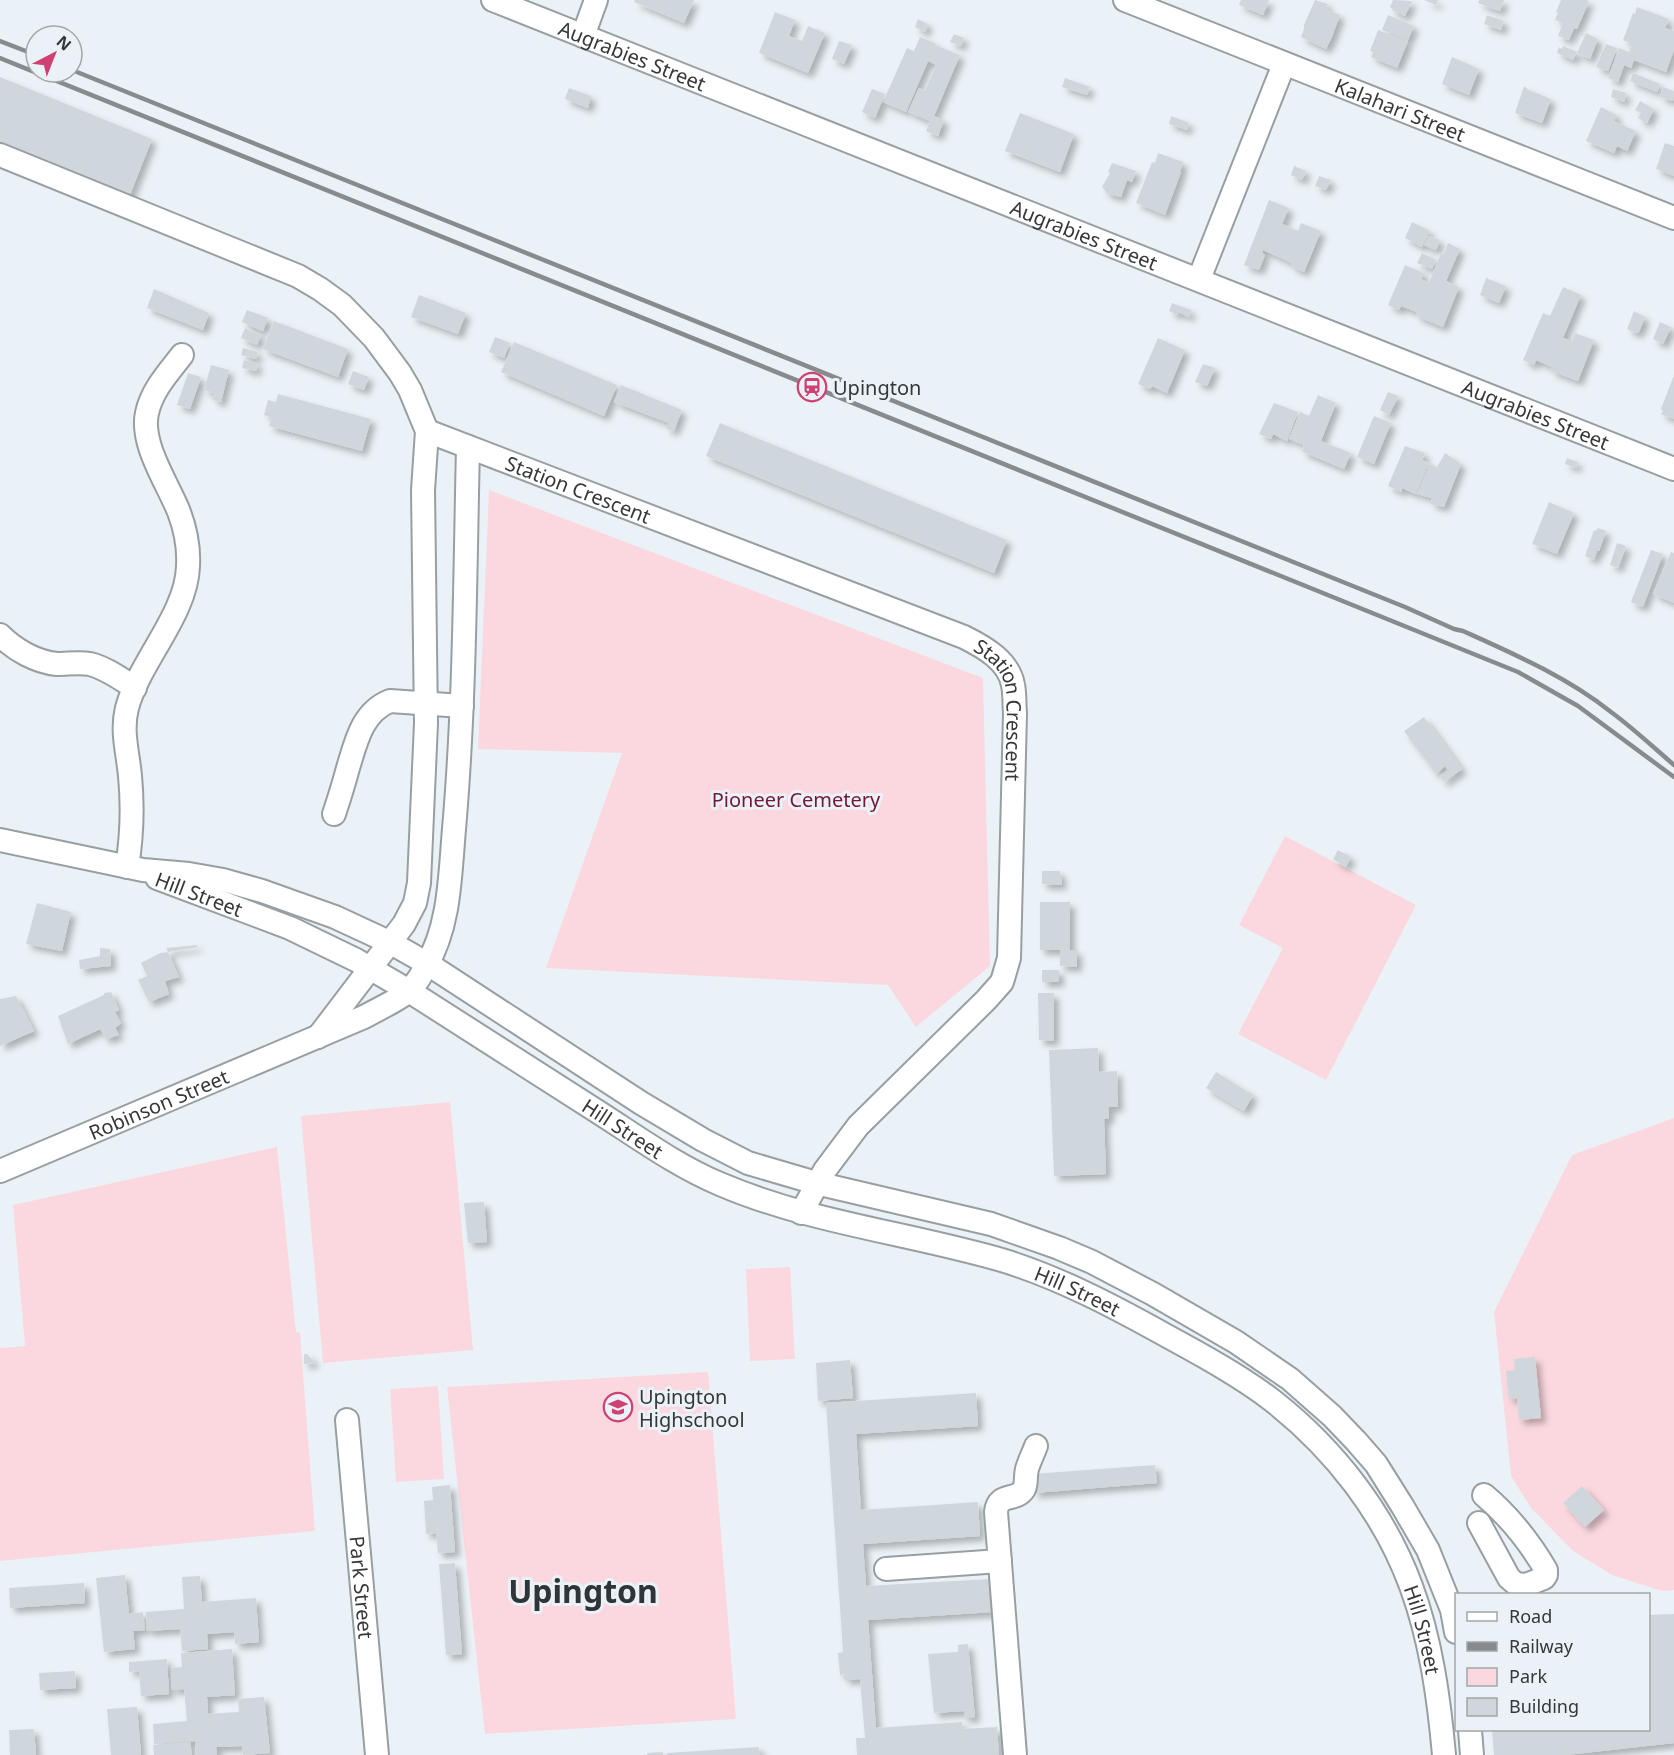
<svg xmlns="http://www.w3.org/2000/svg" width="1674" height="1755" viewBox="0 0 1674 1755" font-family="'Noto Sans',sans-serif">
  <defs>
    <filter id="shadow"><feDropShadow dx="5" dy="5" stdDeviation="3" flood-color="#0004"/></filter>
  </defs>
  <rect width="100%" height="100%" fill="#ebf2f7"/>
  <g fill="#fbd8e0">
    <path d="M489 490 983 678 990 966 916 1027 888 985 546 968 622 753 478 749Z"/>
    <path d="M1285 836 1416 905 1326 1080 1238 1034 1283 948 1239 925Z"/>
    <path d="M450 1102 473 1350 323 1363 301 1116Z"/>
    <path d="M1674 1118V1590L1662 1591 1612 1575 1573 1551 1531 1508 1511 1476 1494 1312 1572 1155Z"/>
    <path d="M277 1147 296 1332 300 1333 315 1531 0 1561V1348L25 1346 13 1205Z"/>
    <path d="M790 1267 795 1359 750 1361 746 1269Z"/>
    <path d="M708 1372 736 1719 485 1734 447 1387Z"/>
    <path d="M438 1386 444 1479 396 1482 390 1389Z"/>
  </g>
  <g fill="#d0d7dc" filter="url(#shadow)">
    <path d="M635 0H694L684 23 634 2Z"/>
    <path d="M1241 0H1269L1263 15 1239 5Z"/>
    <path d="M1315 0 1328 4 1326 9 1340 15 1331 39 1326 49 1301 37 1304 29V25Z"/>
    <path d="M1393 0 1412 1 1405 16 1392 10 1393 9 1390 7Z"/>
    <path d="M1424 0H1438L1436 5Z"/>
    <path d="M1479 0H1504L1500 11 1478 3Z"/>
    <path d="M1561 0H1586L1589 1 1577 29 1574 28 1569 40 1558 36 1563 23 1555 20 1558 13 1556 12Z"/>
    <path d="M1637 7 1669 19 1665 28 1674 31V50L1666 72 1634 60 1631 68 1624 65 1618 82 1608 78 1619 48 1629 52 1632 44 1623 40 1633 13 1635 14Z"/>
    <path d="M775 12 795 20 789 36 794 38 787 55 795 38 802 41 808 26 825 33 808 73 759 53Z"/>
    <path d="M1388 15 1414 26 1408 40 1382 30Z"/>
    <path d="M1487 15 1504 21 1501 30 1484 24Z"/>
    <path d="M918 19 928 24 925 32 915 27Z"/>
    <path d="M1378 30 1408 41 1397 68 1371 57 1373 52 1370 51Z"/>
    <path d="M1586 33 1598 39 1590 59 1577 53Z"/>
    <path d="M954 34 964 38 961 46 950 42Z"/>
    <path d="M920 37 935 43V45L960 55 934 116 944 120 938 136 926 131 930 121 908 112 919 88 925 91 936 65 928 61 906 112 883 102 907 48 914 51Z"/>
    <path d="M839 41 852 45 844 64 832 59Z"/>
    <path d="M1606 44 1617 48 1608 71 1596 67Z"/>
    <path d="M1563 46 1577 52 1573 60 1557 53 1559 47 1562 49Z"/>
    <path d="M1452 57 1479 69 1469 95 1442 84Z"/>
    <path d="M1633 73 1660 84 1657 92 1630 81Z"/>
    <path d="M0 77 152 139 128 200 0 148Z"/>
    <path d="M1065 78 1090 87 1087 95 1062 87Z"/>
    <path d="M1524 86 1529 90 1551 99 1542 123 1515 113Z"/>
    <path d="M1663 87 1674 91 1673 101 1660 97Z"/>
    <path d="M569 88 591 96 588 108 565 99Z"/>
    <path d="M872 89 885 94 875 118 862 112Z"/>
    <path d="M1613 89 1626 93 1624 102 1611 97Z"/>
    <path d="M1640 101 1654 109 1647 123 1638 118 1641 113 1635 110Z"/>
    <path d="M1601 107 1617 115 1614 121 1636 131 1627 151 1617 146 1614 153 1586 141Z"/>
    <path d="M1020 113 1074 134 1060 172 1005 151Z"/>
    <path d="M1171 116 1189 123 1187 130 1169 124Z"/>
    <path d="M1665 143 1674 146V176L1656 169Z"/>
    <path d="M1158 153 1183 162 1180 172H1181L1165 215 1136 203 1152 162 1155 163Z"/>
    <path d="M1112 163 1136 171 1132 182 1127 180 1121 197 1108 194 1102 187 1110 173 1108 172Z"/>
    <path d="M1294 166 1306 171 1302 180 1291 175Z"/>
    <path d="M1319 176 1331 180 1326 190 1315 186Z"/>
    <path d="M1269 200 1289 208 1282 224 1298 231 1301 223 1321 231 1304 272 1291 266 1292 263 1263 250 1262 253 1265 255 1259 270 1244 265Z"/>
    <path d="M1412 222 1430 231 1422 247 1405 238Z"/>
    <path d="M1429 236 1440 240 1436 250 1424 245Z"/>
    <path d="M1448 243 1460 249 1446 281 1459 287 1443 327 1416 316 1417 312 1401 306 1399 310 1388 305 1405 265 1424 273 1421 279 1429 283 1441 253 1444 254Z"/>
    <path d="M1422 253 1436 260 1432 269 1417 263Z"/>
    <path d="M1486 278 1506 286 1499 303 1480 295Z"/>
    <path d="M1563 287 1581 295 1563 338 1572 341 1575 333 1594 340 1578 381 1551 371 1552 367 1536 360 1534 365 1523 360 1543 313 1550 316Z"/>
    <path d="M154 289 209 313 203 330 147 308Z"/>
    <path d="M419 295 466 313 458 334 411 317Z"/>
    <path d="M1172 303 1191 310 1189 317 1178 312 1177 315 1169 311Z"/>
    <path d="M247 310 268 318 263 331 242 322Z"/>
    <path d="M1634 311 1645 317 1639 332 1636 333 1627 329Z"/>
    <path d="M274 321 348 349 338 377 263 349Z"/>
    <path d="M1660 322 1671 327 1663 344 1653 339Z"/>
    <path d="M245 328 261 335 257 345 241 338Z"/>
    <path d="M495 337 510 343 504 358 489 352Z"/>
    <path d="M1158 338 1185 350 1167 393 1152 386 1150 389 1138 384Z"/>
    <path d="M514 342 617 385 604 416 501 372Z"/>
    <path d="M243 348 258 352 256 359 241 355Z"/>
    <path d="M244 360 258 364 256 371 242 368Z"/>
    <path d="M1203 364 1215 368 1207 386 1195 382Z"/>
    <path d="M211 365 229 370 221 402 213 400 214 393 204 390Z"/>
    <path d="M353 371 369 377 364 390 348 384Z"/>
    <path d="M188 373 201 377 190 409 177 405Z"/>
    <path d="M1674 375V419L1661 414 1663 411 1661 409Z"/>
    <path d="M621 385 682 410 674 431 666 429 669 423 614 402Z"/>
    <path d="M1388 392 1398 396 1389 415 1380 410Z"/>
    <path d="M278 394 371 419 362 451 269 426 272 418 264 415 268 400 276 402Z"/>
    <path d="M1318 395 1336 403 1321 441 1351 453 1344 469 1303 452H1302L1304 445 1289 439 1300 412 1309 416Z"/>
    <path d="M1274 403 1298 412 1287 441 1273 434 1271 439 1259 434Z"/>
    <path d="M1374 416 1391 423 1374 464 1357 457Z"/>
    <path d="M720 423 1007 540 994 573 706 456Z"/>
    <path d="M1405 446 1425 453 1422 460 1429 463 1416 494 1402 488 1401 492 1388 486Z"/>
    <path d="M1445 453 1461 464 1444 507 1431 504 1432 498 1417 494 1430 464 1437 467Z"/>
    <path d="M1567 458 1578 462 1576 468 1565 464Z"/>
    <path d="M1549 502 1574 513 1557 554 1532 544Z"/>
    <path d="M1598 528 1606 531 1599 551H1597L1594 560 1585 556 1594 530 1596 531Z"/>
    <path d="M1617 543 1626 546 1618 568 1610 565Z"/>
    <path d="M1651 550 1663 554 1643 607 1631 602Z"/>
    <path d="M1671 552 1674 553V603L1653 594Z"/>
    <path d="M1424 717 1462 769 1444 782 1440 776 1448 770 1445 766 1436 774 1404 731Z"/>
    <path d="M1338 850 1351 857 1346 867 1333 859Z"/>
    <path d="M1042 871H1060L1062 885 1042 884Z"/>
    <path d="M1040 902H1070V950H1077V967L1060 966V950H1040Z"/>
    <path d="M37 903 71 912 62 951 26 944Z"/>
    <path d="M197 945 198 947 168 952 166 948Z"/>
    <path d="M100 948 110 949 111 966 80 969 79 960 100 956Z"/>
    <path d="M168 952 179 977 165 981 169 994 149 1002 138 980 147 976 141 963 160 953Z"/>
    <rect x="1042" y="970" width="17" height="12"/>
    <path d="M111 992 119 1010 115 1012 121 1023 115 1028 119 1035 106 1039 100 1029 68 1044 58 1016 104 995V993Z"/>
    <path d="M1038 993H1054V1041L1039 1040Z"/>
    <path d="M16 996 34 1031 0 1046V999Z"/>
    <path d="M1098 1048 1099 1072 1117 1071 1118 1107H1109V1119H1104L1106 1174 1054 1176 1049 1050Z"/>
    <path d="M1216 1072 1253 1095 1244 1111 1206 1088Z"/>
    <path d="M484 1202 487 1242 468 1243 464 1203Z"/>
    <path d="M304 1354H307L315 1363 304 1364Z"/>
    <path d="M1535 1357 1541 1418 1519 1420 1517 1398 1509 1399 1506 1371 1515 1370 1514 1359Z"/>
    <path d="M850 1360 853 1398 818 1401 816 1363Z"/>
    <path d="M976 1393 978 1426 856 1434 861 1510 978 1502 980 1536 863 1544 866 1586 990 1579 993 1612 868 1620 876 1728 962 1722V1729L997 1727 999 1755H857L856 1738H865L860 1679 845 1680V1674L840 1675 838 1653 843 1652 826 1403Z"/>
    <path d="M1155 1465 1157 1483 1034 1493 1032 1474Z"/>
    <path d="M450 1485 455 1552 438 1553 436 1533 426 1534 424 1501 433 1500 432 1487Z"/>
    <path d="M1582 1486 1604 1510 1585 1527 1563 1503Z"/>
    <path d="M455 1563 462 1654 446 1655 439 1564Z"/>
    <path d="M125 1575 129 1614 143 1612 145 1630 133 1631 135 1649 104 1652 96 1578Z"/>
    <path d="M200 1576 202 1602 256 1598 259 1642 235 1644 234 1632 207 1634 208 1649 182 1651 180 1629 147 1631 146 1612 184 1609 182 1577Z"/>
    <path d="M84 1583 85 1603 10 1608 9 1588Z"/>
    <path d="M1674 1614V1743L1566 1755H1494L1492 1730H1648V1615Z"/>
    <path d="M968 1644 975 1717 964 1718V1711L934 1713 928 1654 958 1652V1645Z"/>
    <path d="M232 1649 235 1695 207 1697 208 1714 239 1712 238 1699 264 1697 270 1753 243 1755 242 1746 216 1747 217 1755H196L195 1741 154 1744 153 1724 187 1721 184 1689 172 1690 171 1668 182 1667 181 1653Z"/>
    <path d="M167 1659 169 1694 141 1696 139 1671 129 1672V1662Z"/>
    <path d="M75 1671 76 1688 40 1690 39 1673Z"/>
    <path d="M137 1707 141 1755H111L107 1709Z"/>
    <path d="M34 1729 36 1755H10L9 1730Z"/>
    <path d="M190 1742 192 1755H154L153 1745Z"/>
    <path d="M759 1747 760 1755H667V1753Z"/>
    <path d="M663 1752V1755H647V1753Z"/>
  </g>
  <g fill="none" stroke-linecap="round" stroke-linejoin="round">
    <g stroke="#989fa3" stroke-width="26">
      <g id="minor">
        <path id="s1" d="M493 0 1674 469"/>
        <path id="s2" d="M1125 0 1674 218"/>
        <path d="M583 36 596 0"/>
        <path d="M0 155 298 276 320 289 342 305 374 338 400 373 410 390 427 431 423 490 426 723 419 883 415 903 404 924 318 1037"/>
        <path d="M1199 279 1284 64"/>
        <path id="s3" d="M427 431 964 637C984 647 1009 661 1013 685 1015 694 1014 704 1015 713L1009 958 1002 982 986 1000 858 1126 825 1170 801 1213"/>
        <path d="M0 635C15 650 36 662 57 664 68 664 79 662 90 664 106 668 121 679 135 688"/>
        <path d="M334 814C339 799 344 783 348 768 356 742 362 712 390 701L462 706"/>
        <path d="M0 840 143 870 189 874 223 880 262 891 335 917 391 943 428 964 641 1103 703 1140 748 1163 816 1183 991 1224 1059 1248 1092 1262 1153 1294 1236 1342 1290 1379 1332 1416 1356 1441 1376 1464 1403 1507 1428 1550 1452 1610 1456 1632"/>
        <path d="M127 867C132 836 133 807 130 776 128 753 121 731 127 708 139 662 187 614 188 566 189 549 185 528 179 512 168 484 140 444 147 413 152 390 168 373 182 355"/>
        <path id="s4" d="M157 878 290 928 356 960 409 991C471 1031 533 1070 595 1110 636 1136 675 1165 720 1184 811 1223 910 1233 1005 1261 1062 1279 1115 1307 1167 1336 1202 1355 1242 1377 1273 1401 1334 1449 1384 1513 1411 1586 1431 1640 1439 1699 1444 1755"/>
        <path id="s5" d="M0 1171 364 1017C376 1010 403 998 411 989 417 982 422 974 426 966 450 926 450 875 454 829 465 702 465 574 468 447"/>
        <path id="s6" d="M347 1420 377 1755"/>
        <path d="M1479 1523 1509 1578 1516 1584 1526 1585 1544 1578 1546 1575V1570C1529 1541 1510 1517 1484 1495"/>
        <path d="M886 1569 1000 1561"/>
        <path d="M1470 1730 1472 1755"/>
        <path d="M1015 1755 996 1512C998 1492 1016 1502 1024 1489 1027 1483 1025 1476 1027 1469 1029 1462 1033 1454 1036 1446"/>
      </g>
    </g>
    <use href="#minor" stroke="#fff" stroke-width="22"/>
    <g stroke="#878b8e" stroke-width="4.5">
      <path d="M0 41 36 55"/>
      <path d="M0 58 1518 672 1578 706 1674 777"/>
      <path d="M72 70 1405 607 1454 629 1463 631C1514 654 1567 677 1611 712 1633 728 1653 747 1674 765"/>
    </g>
  </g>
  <defs>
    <g id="station-ring" transform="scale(1.5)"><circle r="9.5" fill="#ebf2f7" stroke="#ce4172" stroke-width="1.5"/><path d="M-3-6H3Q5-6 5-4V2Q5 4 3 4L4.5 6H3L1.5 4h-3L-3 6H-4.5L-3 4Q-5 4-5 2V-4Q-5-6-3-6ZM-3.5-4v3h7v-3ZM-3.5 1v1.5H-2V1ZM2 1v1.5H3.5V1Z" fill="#ce4172"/></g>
    <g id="university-ring" transform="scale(1.5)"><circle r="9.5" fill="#ebf2f7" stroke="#ce4172" stroke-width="1.5"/><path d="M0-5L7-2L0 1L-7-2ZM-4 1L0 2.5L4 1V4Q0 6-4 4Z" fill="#ce4172"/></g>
  </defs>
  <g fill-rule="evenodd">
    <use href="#station-ring" x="812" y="387"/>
    <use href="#university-ring" x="618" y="1407"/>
  </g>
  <g text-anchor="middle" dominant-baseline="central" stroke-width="6" stroke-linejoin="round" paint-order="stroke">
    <g font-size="20" fill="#353739" stroke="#ebf2f7">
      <text stroke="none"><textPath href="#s1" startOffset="150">Augrabies Street</textPath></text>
      <text stroke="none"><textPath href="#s2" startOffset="296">Kalahari Street</textPath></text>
      <text stroke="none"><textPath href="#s1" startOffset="636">Augrabies Street</textPath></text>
      <text stroke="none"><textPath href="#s1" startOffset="1122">Augrabies Street</textPath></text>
      <text stroke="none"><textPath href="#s3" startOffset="162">Station Crescent</textPath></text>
      <text stroke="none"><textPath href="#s3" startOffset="666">Station Crescent</textPath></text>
      <text stroke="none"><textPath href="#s4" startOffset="45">Hill Street</textPath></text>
      <text stroke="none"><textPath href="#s5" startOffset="172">Robinson Street</textPath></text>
      <text stroke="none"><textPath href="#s4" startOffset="531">Hill Street</textPath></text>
      <text stroke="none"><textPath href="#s4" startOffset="1017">Hill Street</textPath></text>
      <text stroke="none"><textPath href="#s6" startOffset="168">Park Street</textPath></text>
      <text stroke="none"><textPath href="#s4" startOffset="1521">Hill Street</textPath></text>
    </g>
    <g font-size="20" fill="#353739" stroke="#ebf2f7" text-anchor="start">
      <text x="833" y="387">Upington</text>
      <text x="639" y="1396">Upington<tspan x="639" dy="23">Highschool</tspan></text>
    </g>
    <g font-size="20" fill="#77163b" stroke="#ebf2f7">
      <text x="796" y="799">Pioneer Cemetery</text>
    </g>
    <g font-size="32" font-weight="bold" fill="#2e3438" stroke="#ebf2f7">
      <text x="583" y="1590">Upington</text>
    </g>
  </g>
  <rect x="1455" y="1593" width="195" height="138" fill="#ebf2f7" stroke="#a2a7ab" stroke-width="1.5"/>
  <rect x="1467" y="1612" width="30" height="9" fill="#ffffff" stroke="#a2a7ab" stroke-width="1.5"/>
  <text x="1509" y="1623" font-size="18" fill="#353739">Road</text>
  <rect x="1467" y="1642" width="30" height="9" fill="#878b8e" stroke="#a2a7ab" stroke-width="1.5"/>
  <text x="1509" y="1653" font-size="18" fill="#353739">Railway</text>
  <rect x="1467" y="1668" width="30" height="18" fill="#fbd8e0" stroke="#a2a7ab" stroke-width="1.5"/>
  <text x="1509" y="1683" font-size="18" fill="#353739">Park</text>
  <rect x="1467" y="1698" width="30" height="18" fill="#d0d7dc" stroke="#a2a7ab" stroke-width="1.5"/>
  <text x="1509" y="1713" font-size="18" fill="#353739">Building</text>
  <g transform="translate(54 54) rotate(42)"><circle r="28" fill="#ebf2f7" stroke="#a2a7ab" stroke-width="1.5"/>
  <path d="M0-4.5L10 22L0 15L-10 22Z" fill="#ce4172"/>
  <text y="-9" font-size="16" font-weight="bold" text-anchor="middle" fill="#353739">N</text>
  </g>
</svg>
